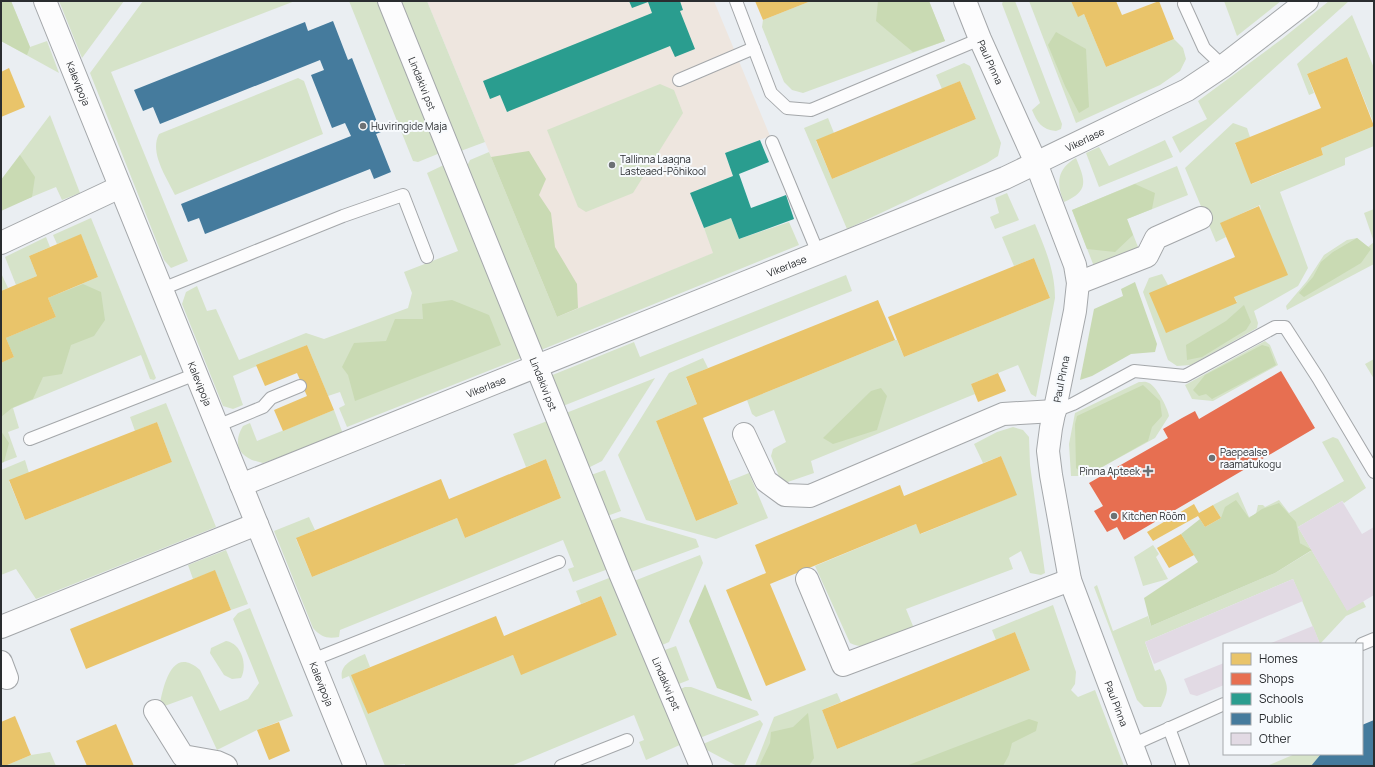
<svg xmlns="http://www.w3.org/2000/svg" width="1375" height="767" viewBox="0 0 1375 767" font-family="Manrope,sans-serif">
  <rect width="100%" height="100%" fill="#eaeef2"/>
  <path fill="#eee6df" d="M427 1H714L770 136 725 153 733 176 690 194 714 253 557 317Z"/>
  <g fill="#d6e3c9">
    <path d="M1 1H11L30 47 47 41 59 73 1 41Z"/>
    <path d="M59 1H124L82 58Z"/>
    <path d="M143 1H295L111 72 188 261 171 268 164 260 90 73Z"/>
    <path d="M349 1H379L440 153 418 162 413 161Z"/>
    <path d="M397 1H427L485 142 458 152Z"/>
    <path d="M811 1H929L945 41 803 93 792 90 784 82 762 27 763 20Z"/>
    <path d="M1003 1H1015L1062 124 1061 129 1056 131C1042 130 1037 122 1032 110L1040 103 1002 4Z"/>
    <path d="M1029 1H1071L1078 16 1084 14 1106 67 1174 39 1183 48 1186 59 1180 71 1160 85 1076 123Z"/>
    <path d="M1224 1H1281L1237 36Z"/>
    <path d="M1329 1H1349L1180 153 1172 137 1207 119 1198 101 1282 39Z"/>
    <path d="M1352 15 1374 68V124L1347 57 1307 74 1314 93 1309 95 1297 64Z"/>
    <path d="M964 63 970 66 1001 143 998 156 987 163 847 229 804 128 828 118 834 133 816 141 832 179 976 119 960 81 942 89 936 75Z"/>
    <path d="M298 78 304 81 323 134 175 195C167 178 149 153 159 134Z"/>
    <path d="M660 84 674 90 683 113 633 193 586 212 578 207 547 130Z"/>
    <path d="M50 115 80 193 62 200 56 187 5 208 1 211V180Z"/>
    <path d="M1233 123 1247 128 1250 137 1235 144 1252 184 1323 155 1321 148 1374 126V146L1345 158V165L1280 192 1308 268 1298 286 1254 311 1258 323 1257 328 1191 365 1177 366 1168 360 1143 292 1149 278 1162 274 1168 285 1166 332 1237 302 1234 297 1261 211 1260 205 1221 223 1226 237 1216 242 1185 168Z"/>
    <path d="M1165 140 1173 157 1099 187 1086 153 1099 147 1109 166Z"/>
    <path d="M489 152 557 317 713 253 704 228 731 218 739 239 789 222 799 245 541 350 467 166 470 160Z"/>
    <path d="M1076 158C1085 180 1090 191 1064 202 1056 183 1057 169 1076 158Z"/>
    <path d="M446 164 523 357 347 427 339 408 345 405 340 392 328 396 307 345 233 376 243 405 233 409 223 406 182 304 186 292 197 286 207 311 216 309 239 360 306 333 324 339 408 308 412 293 404 272 458 251 427 173Z"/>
    <path d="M1177 166 1188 195 1127 219 1140 252 1095 269 1072 210Z"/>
    <path d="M1007 193 1019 220 995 229 990 217 999 213 995 198Z"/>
    <path d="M1374 209V264L1287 310 1286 306 1307 281 1324 255 1347 240 1357 238 1368 247 1374 242 1364 213Z"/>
    <path d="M91 218 156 378 154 380 150 379 141 355 13 408 19 428 8 432 17 457 1 463V363L14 357 6 338 56 317 48 298 98 277 81 235 57 244 53 235Z"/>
    <path d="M1035 224C1045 248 1055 271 1055 298L1036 397 1031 394 1018 365 971 384 975 394 811 461 814 473 782 484 771 456 773 449 786 442 774 410 756 417 752 414 747 400 895 340H897L904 357 1050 298 1034 258 1014 266 1002 237Z"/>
    <path d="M46 237 50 247 29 256 37 276 16 285 5 257Z"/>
    <path d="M1 273 8 288 1 291Z"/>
    <path d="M846 275 852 291 563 406 550 376 634 342 640 357Z"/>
    <path d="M1265 341 1270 345 1278 365 1213 401 1192 399 1185 385Z"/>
    <path d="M703 358 708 368 686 378 697 404 656 421 696 521 738 504 729 481 749 473 768 518 716 539 646 520 618 455 669 373Z"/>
    <path d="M1374 359V379L1365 364Z"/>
    <path d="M655 378 602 461 588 468 566 413Z"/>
    <path d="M1139 382C1143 382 1145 381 1149 383 1156 386 1168 408 1169 416L1155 438 1086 476H1071L1069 444 1075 413Z"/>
    <path d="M166 403 216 527 36 599 16 569 1 575V470L25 460 29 473 9 481 25 520 172 462 157 422 135 431 130 417Z"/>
    <path d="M334 410 343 434 263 463C241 459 231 446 243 426L250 423 257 441Z"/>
    <path d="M550 420 611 568 573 582 568 569 574 567 563 540 340 630 339 637C327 639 321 637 313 628L274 531 309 517 315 530 296 539 312 577 457 518 465 538 561 498 546 459 526 467 513 434Z"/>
    <path d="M1013 427 1023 430 1029 437 1030 465 1045 573 1041 575 1030 573 1021 551 1009 558 1013 569 906 609 913 626 912 629C893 637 870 653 850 643L815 566 916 524 921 534 1016 495 1001 456 983 463 974 444 997 432Z"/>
    <path d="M1333 437 1338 439 1366 488 1344 503 1342 501 1298 527 1347 610 1363 601 1366 607 1346 616 1320 644 1293 579 1145 642 1155 671 1160 669C1169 687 1169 689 1161 707H1144L1137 700 1094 587 1097 585 1113 631 1148 616 1151 626 1275 573 1311 551 1300 543 1221 518 1213 505 1238 492 1249 517 1256 514 1258 505H1263L1265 507 1279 500 1289 513 1344 481 1322 442Z"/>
    <path d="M605 470 621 511 607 516 591 475Z"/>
    <path d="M621 517 696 539 699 547 631 572 609 521Z"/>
    <path d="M1153 545 1159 554 1156 557 1168 579 1143 586 1134 557Z"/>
    <path d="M226 550 248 604 231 610 215 571 193 579 188 565Z"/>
    <path d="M700 555 703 563 672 635 669 642 660 646 634 581Z"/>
    <path d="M614 576 682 744 646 760 639 742 644 740 634 715 511 766H405V764L385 766 349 676 342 679C339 664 354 659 365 654L370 667 352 675 368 714 513 655 521 674 617 635 601 596 581 604 576 591Z"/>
    <path d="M1053 605 1076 672 1075 684 1071 690 1078 697 1095 690 1124 766H755L774 717 837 693 841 702 822 710 837 749 1030 670 1015 632 996 640 992 630Z"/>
    <path d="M250 608 293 716 257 730 217 750 192 696 159 708C163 688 171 644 200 670L220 711 248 699 259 683 233 619 238 613Z"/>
    <path d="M226 641C241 643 248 665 241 678L232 679 224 675 210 653 211 648Z"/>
    <path d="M676 646 689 680 676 685 662 651Z"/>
    <path d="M685 687H691L757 711 759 715 697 739 678 690Z"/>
    <path d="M760 720 763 724 744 766H737L703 748V744Z"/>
    <path d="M50 752 56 766H5L31 755Z"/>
    <path d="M1295 754H1321L1311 766H1267Z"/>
  </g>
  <g fill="#c9dab3">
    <path d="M1 1H11L30 47 27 55 1 41Z"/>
    <path d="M878 1H929L945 41 913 52 876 21Z"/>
    <path d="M1056 32 1086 49 1089 107 1079 113 1065 86 1048 45Z"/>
    <path d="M529 151 546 179 539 195 551 213 555 247 577 284 578 308 557 317 491 157Z"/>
    <path d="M20 155 35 177 32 197 1 211V180Z"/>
    <path d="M1135 184 1155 193 1152 209 1127 219 1133 235 1115 252 1087 249 1072 210Z"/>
    <path d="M1357 238 1371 249 1361 263 1304 297 1299 293 1313 277 1321 262 1333 252Z"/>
    <path d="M1135 282 1157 344 1155 352 1131 354 1092 376 1080 380 1094 309 1123 296 1121 289Z"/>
    <path d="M83 284 101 292 105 320 94 336 71 345 62 374 43 377 33 399 12 408 1 417V363L14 357 6 338 56 317 48 298Z"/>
    <path d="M452 300 489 315 501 345 355 401 348 375 342 367 354 343 386 341 395 319H423L422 304Z"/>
    <path d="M1244 305 1251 322 1246 330 1202 357 1187 360 1186 345 1226 321Z"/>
    <path d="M1262 345 1269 347 1276 365 1212 399 1206 394 1199 396 1193 390 1205 375Z"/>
    <path d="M1143 385 1160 401 1162 416 1152 427 1148 441 1086 476 1076 468 1075 424 1077 416Z"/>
    <path d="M881 388 887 396 877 430 833 444 823 438 871 391Z"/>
    <path d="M1 431 9 443 4 462 1 463Z"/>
    <path d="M1236 500 1249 518 1262 509 1279 503 1296 522 1300 543 1312 550 1275 573 1151 626 1144 598 1198 562 1181 534 1200 519 1205 527 1221 518 1225 507Z"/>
    <path d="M705 584 752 701 717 688 689 621Z"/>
    <path d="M808 713 814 758 809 766H761L760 764 770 743 771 732 793 727Z"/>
    <path d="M1029 719 1038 722 1036 731 1012 743 1009 755 1003 766H906Z"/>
  </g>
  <g fill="#e9c46a">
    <path d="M755 1H811L763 20Z"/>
    <path d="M1071 1H1116L1122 15 1159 1 1174 39 1106 67 1084 14 1078 17Z"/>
    <path d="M1347 57 1374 126 1321 148 1323 155 1251 184 1235 143 1321 108 1307 74Z"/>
    <path d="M9 68 25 107 1 117V72Z"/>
    <path d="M960 81 976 119 832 179 816 140Z"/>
    <path d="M1259 206 1288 275 1234 297 1237 303 1166 333 1149 293 1235 257 1220 223Z"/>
    <path d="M81 234 98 277 48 298 56 317 6 338 14 357 1 363V291L37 276 29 256Z"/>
    <path d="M1034 258 1050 298 904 357 888 317Z"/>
    <path d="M878 300 895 340 703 418 738 504 696 521 656 421 697 404 686 377Z"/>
    <path d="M307 345 334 410 283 431 274 410 307 396 297 373 265 386 256 365Z"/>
    <path d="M998 373 1006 391 978 402 971 384Z"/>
    <path d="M157 422 172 462 25 520 9 480Z"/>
    <path d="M1001 456 1017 495 920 534 916 524 770 584 806 670 766 686 726 590 766 573 755 545 900 485 904 496Z"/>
    <path d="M546 459 561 498 465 538 457 518 312 577 296 538 441 479 449 499Z"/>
    <path d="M1194 504 1199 513 1213 505 1221 518 1205 527 1198 516 1153 541 1147 532Z"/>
    <path d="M1181 534 1194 555 1169 568 1157 548Z"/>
    <path d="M215 570 231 610 86 669 70 629Z"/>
    <path d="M601 596 617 635 521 675 513 655 368 714 351 675 496 616 504 636Z"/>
    <path d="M1015 632 1030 670 837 749 822 710Z"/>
    <path d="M15 716 31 755 5 766H1V722Z"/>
    <path d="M279 722 290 751 269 760 257 730Z"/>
    <path d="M116 724 134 766H87L76 741Z"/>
  </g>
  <path fill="#e76f51" d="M1281 371 1315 428 1124 540 1117 527 1107 532 1094 511 1103 506 1089 483 1168 438 1163 429 1182 418 1195 411 1199 419Z"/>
  <g fill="#2a9d8f">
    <path d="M629 1H680L683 10 680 11 695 49 675 57 670 46 507 112 500 95 490 99 483 81 652 13 648 2 632 8Z"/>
    <path d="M760 140 769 162 739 174 751 208 786 195 794 219 739 239 731 218 704 228 690 193 733 176 725 153Z"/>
  </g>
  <g fill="#457b9d">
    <path d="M333 21 348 60 352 58 381 132 376 134 391 172 374 179 370 169 205 234 199 218 188 222 181 204 351 136 345 123 332 128 311 75 324 70 320 60 160 124 153 107 143 111 134 90 305 22 308 31Z"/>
    <path d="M1374 720V766H1311L1321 754H1362V725Z"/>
  </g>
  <g fill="#e2dae4">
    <path d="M1342 501 1362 534 1374 527V595L1347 611 1298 527Z"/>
    <path d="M1293 579 1303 601 1154 664 1145 642Z"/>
    <path d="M1313 626 1320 644H1269Z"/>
    <path d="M1224 663V685L1197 696 1190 694 1184 679Z"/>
  </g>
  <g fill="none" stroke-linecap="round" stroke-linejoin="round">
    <g stroke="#a4a7aa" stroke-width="14">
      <g id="lane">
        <path d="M736 1 771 93 787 108 811 110 980 39"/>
        <path d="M1184 4 1204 48 1223 66"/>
        <path d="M679 80 754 48"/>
        <path d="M772 142 818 253"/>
        <path d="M162 289 343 216 403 195 427 257"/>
        <path d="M1055 411 1073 404 1134 371 1185 376 1275 327H1285L1318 378 1374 472"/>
        <path d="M217 426 263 407 271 398 300 386"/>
        <path d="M30 439 196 374"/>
        <path d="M1362 644 1374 639"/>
        <path d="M312 660 559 562"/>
        <path d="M1169 728 1183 766"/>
        <path d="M1132 745 1224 704"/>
        <path d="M561 766 627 740"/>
      </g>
    </g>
    <g stroke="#a4a7aa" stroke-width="24">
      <g id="street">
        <path id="s1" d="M45 1 355 766"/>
        <path id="s2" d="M389 1 619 571 701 766"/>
        <path id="s3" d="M965 1 980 39 1036 163 1075 265 1078 283 1075 311 1051 428 1048 451 1051 475 1070 580 1140 766"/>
        <path d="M1 243 120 187"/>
        <path d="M1078 283 1147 256 1156 238 1201 218"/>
        <path d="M744 434 766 481 785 495 810 496 1003 414 1055 411"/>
        <path id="s4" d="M241 485 1005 178 1187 90 1223 66 1307 1"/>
        <path d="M807 579 843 665 1070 580"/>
        <path d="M1 627 257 524"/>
        <path d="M1 662 7 678"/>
        <path d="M155 711 183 756 217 762 226 766"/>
      </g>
    </g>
    <use href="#lane" stroke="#fcfcfd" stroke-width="12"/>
    <use href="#street" stroke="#fcfcfd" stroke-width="22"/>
  </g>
  <g fill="#6d7174" stroke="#f7fafd" stroke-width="1.5">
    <circle cx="363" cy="126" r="4"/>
    <circle cx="612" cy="165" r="4"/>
    <circle cx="1212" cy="458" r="4"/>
    <path d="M1146 465h4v4h4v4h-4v4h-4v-4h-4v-4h4z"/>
    <circle cx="1114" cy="516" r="4"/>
  </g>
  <g text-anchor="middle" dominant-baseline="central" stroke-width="4" stroke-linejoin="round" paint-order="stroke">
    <g font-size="10" fill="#2a2d30" stroke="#f7fafd">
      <text stroke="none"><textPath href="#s3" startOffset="66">Paul Pinna</textPath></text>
      <text stroke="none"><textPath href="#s1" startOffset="89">Kalevipoja</textPath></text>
      <text stroke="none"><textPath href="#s2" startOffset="89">Lindakivi pst</textPath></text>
      <text stroke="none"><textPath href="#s4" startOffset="912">Vikerlase</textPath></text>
      <text stroke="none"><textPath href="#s4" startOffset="588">Vikerlase</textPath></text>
      <text transform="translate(1061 379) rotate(-79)">Paul Pinna</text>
      <text stroke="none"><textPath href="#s1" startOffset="413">Kalevipoja</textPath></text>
      <text stroke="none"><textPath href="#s2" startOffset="413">Lindakivi pst</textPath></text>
      <text stroke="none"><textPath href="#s4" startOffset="264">Vikerlase</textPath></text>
      <text stroke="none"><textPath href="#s1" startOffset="737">Kalevipoja</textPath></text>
      <text stroke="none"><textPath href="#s2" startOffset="737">Lindakivi pst</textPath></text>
      <text stroke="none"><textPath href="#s3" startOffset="738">Paul Pinna</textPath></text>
    </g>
    <g font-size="10" fill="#2a2d30" stroke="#f7fafd" text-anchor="start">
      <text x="371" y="126">Huviringide Maja</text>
      <text x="620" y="159">Tallinna Laagna<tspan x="620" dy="12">Lasteaed-Põhikool</tspan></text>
      <text x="1220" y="452">Paepealse<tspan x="1220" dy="12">raamatukogu</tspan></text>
      <text x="1140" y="471" text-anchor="end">Pinna Apteek</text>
      <text x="1122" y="516">Kitchen Rõõm</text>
    </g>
  </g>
  <rect width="1375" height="767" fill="none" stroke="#2a2d30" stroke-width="4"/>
  <rect x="1223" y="643" width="140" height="112" fill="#f7fafd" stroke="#a5a8ab"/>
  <rect x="1231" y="653" width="20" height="12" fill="#e9c46a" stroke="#a5a8ab"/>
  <text x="1259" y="663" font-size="12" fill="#2a2d30">Homes</text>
  <rect x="1231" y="673" width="20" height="12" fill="#e76f51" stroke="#a5a8ab"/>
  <text x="1259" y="683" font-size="12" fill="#2a2d30">Shops</text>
  <rect x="1231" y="693" width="20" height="12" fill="#2a9d8f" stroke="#a5a8ab"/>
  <text x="1259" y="703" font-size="12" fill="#2a2d30">Schools</text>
  <rect x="1231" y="713" width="20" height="12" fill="#457b9d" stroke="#a5a8ab"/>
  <text x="1259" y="723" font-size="12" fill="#2a2d30">Public</text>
  <rect x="1231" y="733" width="20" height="12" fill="#e2dae4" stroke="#a5a8ab"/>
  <text x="1259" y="743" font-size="12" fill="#2a2d30">Other</text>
</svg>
